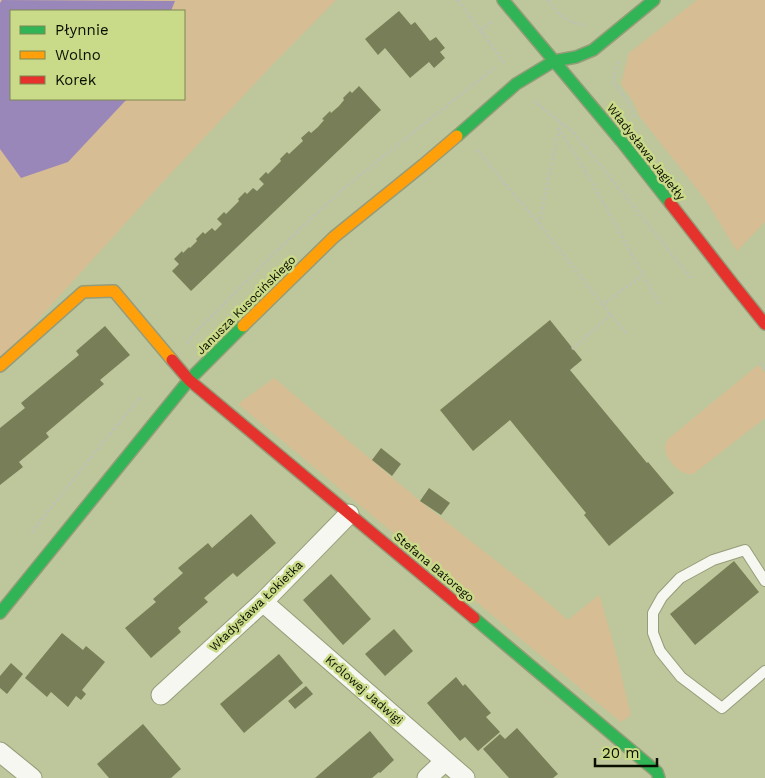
<svg xmlns="http://www.w3.org/2000/svg" width="765" height="778" viewBox="0 0 765 778" font-family="'Work Sans',sans-serif">
  <rect width="100%" height="100%" fill="#bec79b"/>
  <g fill="#d7bd93" fill-rule="evenodd">
    <path d="M0 0H336L273 64 159 186 0 362ZM11 11H184V99H11Z"/>
    <path d="M697 0H765V222L737 251 705 199 640 117 633 101 621 84 629 53Z"/>
    <path d="M758 365 765 373V418L693 474C681 476 665 460 665 447 665 445 667 441 668 439Z"/>
    <path d="M274 378 420 501 533 590 568 620 599 595C606 618 613 641 619 664 623 681 626 698 631 715L621 722 238 404Z"/>
  </g>
  <path fill="#9a87b9" d="M2 0 175 1 171 11H11V99H127L68 162 21 178 0 149V3Z"/>
  <g fill="#787e57">
    <path d="M399 11 411 25 415 22 430 41 436 37 445 48 440 52 445 58 434 68 429 62 410 78 385 48 378 55 365 39Z"/>
    <path d="M359 86 381 110 191 291 172 271 179 264 174 259 182 251 183 253 189 247 190 248 197 241 196 239 203 232 205 234 212 228 215 231 222 224 217 219 224 212 226 214 239 201 238 199 245 192 247 194 253 188 257 191 264 184 259 179 266 172 268 174 281 161 280 159 287 152 289 154 303 141 301 138 309 131 311 133 318 127 324 120 322 119 330 111 331 113 339 106 344 100 343 98 350 91 352 93Z"/>
    <path d="M550 320 582 360 570 370 647 463 648 462 674 493 609 546 584 515 586 513 510 420 473 451 440 410Z"/>
    <path d="M105 326 130 355 100 380 104 384 46 433 49 437 19 462 23 467 0 485V428L25 408 21 403 79 355 76 351Z"/>
    <path d="M381 448 401 464 392 476 372 460Z"/>
    <path d="M429 488 450 503 441 515 420 501Z"/>
    <path d="M251 514 276 543 237 577 233 573 204 598 208 602 178 628 181 632 151 658 125 628 156 602 153 599 183 573 178 568 208 543 212 548Z"/>
    <path d="M734 561 759 592 695 645 670 614Z"/>
    <path d="M331 574 371 619 343 645 303 600Z"/>
    <path d="M394 629 413 651 385 676 365 654Z"/>
    <path d="M62 633 83 650 86 646 105 662 82 690 86 694 81 700 76 696 68 707 51 692 47 697 25 678Z"/>
    <path d="M279 654 303 683 244 733 220 704Z"/>
    <path d="M11 663 23 674 7 694 0 688V676Z"/>
    <path d="M456 677 463 686 465 684 491 713 486 717 500 732 478 751 465 737 460 741 427 703Z"/>
    <path d="M306 686 313 694 295 709 288 701Z"/>
    <path d="M143 724 181 769 171 778H109L97 764Z"/>
    <path d="M517 728 558 774 553 778H509L483 749 500 734 505 739Z"/>
    <path d="M370 731 394 760 380 773 379 772 372 778H315Z"/>
  </g>
  <g fill="none" stroke-linecap="round" stroke-linejoin="round">
    <g stroke="#959c79" stroke-width="12">
      <path id="lane" d="M765 581 745 550 713 560 680 578 662 597 653 613V633L660 651 681 677 722 708 765 671"/>
    </g>
    <g stroke="#959c79" stroke-width="21">
      <g id="street">
        <path d="M263 602 465 778"/>
        <path d="M161 695 263 602 349 514"/>
        <path d="M0 752 32 778"/>
        <path d="M427 778 445 761"/>
      </g>
    </g>
    <g stroke="#959c79" stroke-width="14">
      <g id="fast">
        <path d="M503 0 622 142 670 203"/>
        <path d="M457 136 516 84 554 61 576 57 593 50 654 0"/>
        <path d="M0 613 189 380 243 326"/>
        <path d="M474 618 657 772 659 778"/>
      </g>
    </g>
    <g stroke="#959c79" stroke-width="14">
      <g id="slow">
        <path d="M243 326 334 237 423 165 457 136"/>
        <path d="M0 366 83 292 114 291 172 360"/>
      </g>
    </g>
    <g stroke="#959c79" stroke-width="14">
      <g id="jam">
        <path d="M670 203 733 284 765 324"/>
        <path d="M172 360 189 380 474 618"/>
      </g>
    </g>
    <g stroke="#bec0b4" stroke-width="3" stroke-dasharray="2.5 2.5" stroke-linecap="butt">
      <path d="M458 0 503 61 505 64"/>
      <path d="M548 0C559 15 566 22 585 25"/>
      <path d="M481 30 492 21"/>
      <path d="M618 62 615 70 613 82 628 101 635 118"/>
      <path d="M534 101 574 133 692 279"/>
      <path d="M561 123 559 129C596 185 626 246 660 305"/>
      <path d="M477 150 539 224 603 305"/>
      <path d="M539 224 559 129"/>
      <path d="M626 333 603 305 642 275"/>
      <path d="M187 343 198 330 278 250 343 189 495 67"/>
      <path d="M572 349 611 315"/>
      <path d="M761 363 765 369"/>
      <path d="M32 532 108 436 141 397"/>
    </g>
    <use href="#lane" stroke="#f5f7f0" stroke-width="10"/>
    <use href="#street" stroke="#f5f7f0" stroke-width="19"/>
    <use href="#fast" stroke="#30b455" stroke-width="11"/>
    <use href="#slow" stroke="#ff9f0a" stroke-width="11"/>
    <use href="#jam" stroke="#e5322d" stroke-width="11"/>
  </g>
  <g text-anchor="middle" dominant-baseline="central" stroke-width="5" stroke-linejoin="round" paint-order="stroke">
    <g font-size="12" fill="#0a0e00" stroke="#c9da88">
      <text transform="translate(646 152) rotate(52)">Władysława Jagiełły</text>
      <text transform="translate(246 305) rotate(-45)">Janusza Kusocińskiego</text>
      <text transform="translate(434 567) rotate(40)">Stefana Batorego</text>
      <text transform="translate(256 606) rotate(-44)">Władysława Łokietka</text>
      <text transform="translate(364 690) rotate(41)">Królowej Jadwigi</text>
    </g>
  </g>
  <rect x="10" y="10" width="175" height="90" fill="#c9da88" stroke="#7d8852"/>
  <rect x="20" y="26" width="25" height="8" fill="#30b455" stroke="#7d8852"/>
  <text x="55" y="35" font-size="15" fill="#0a0e00">Płynnie</text>
  <rect x="20" y="51" width="25" height="8" fill="#ff9f0a" stroke="#7d8852"/>
  <text x="55" y="60" font-size="15" fill="#0a0e00">Wolno</text>
  <rect x="20" y="76" width="25" height="8" fill="#e5322d" stroke="#7d8852"/>
  <text x="55" y="85" font-size="15" fill="#0a0e00">Korek</text>
  <path d="M595 758v8h62v-8" fill="none" stroke="#0a0e00" stroke-width="2.5"/>
  <text x="602" y="758" font-size="15" fill="#0a0e00" stroke="#c9da88" stroke-width="4" paint-order="stroke">20 m</text>
</svg>
